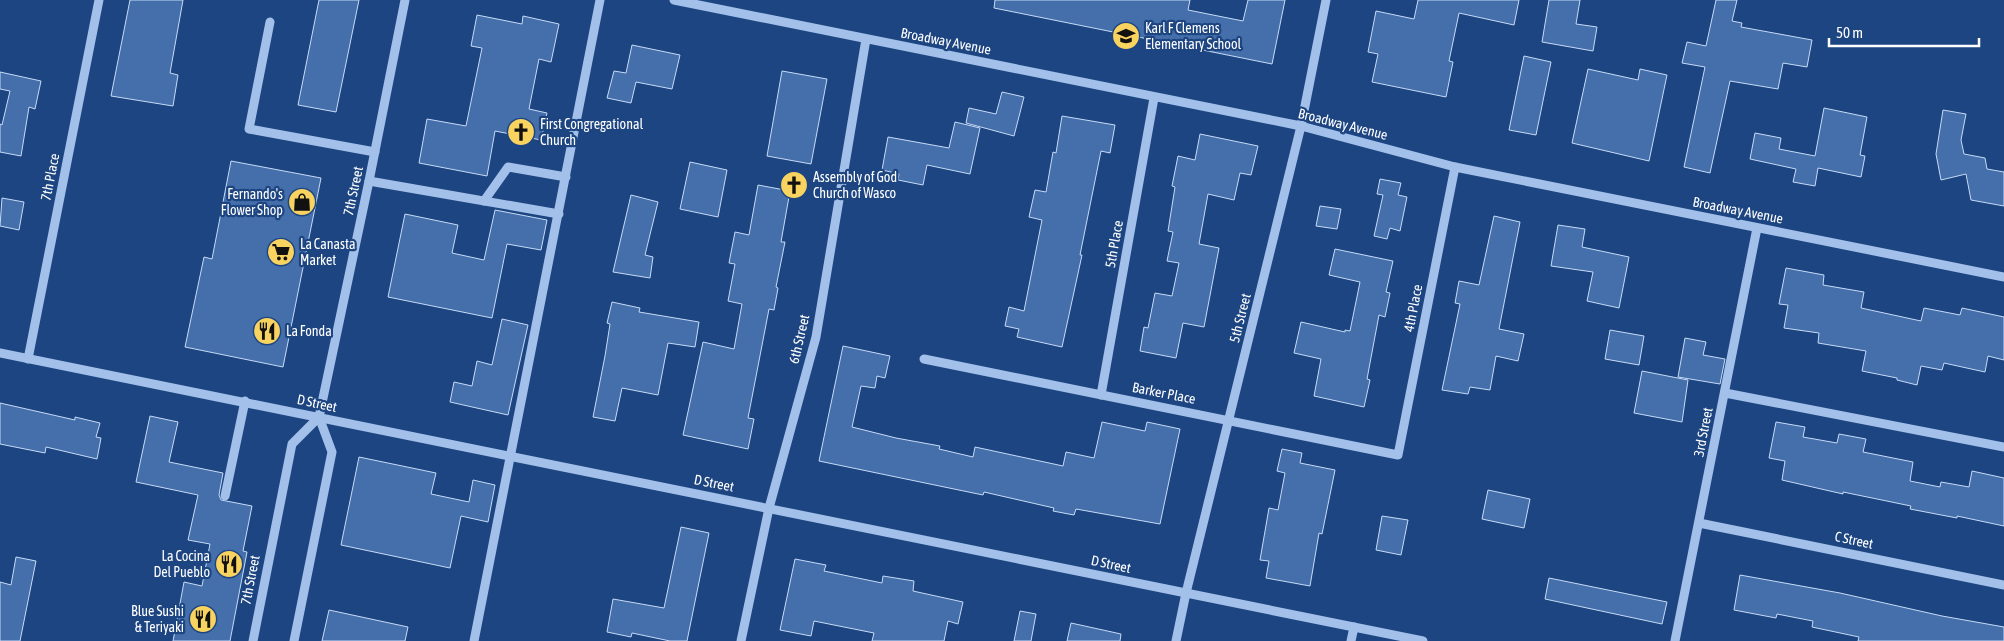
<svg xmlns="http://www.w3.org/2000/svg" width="2004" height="641" viewBox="0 0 2004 641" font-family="'Asap Condensed',sans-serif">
  <rect width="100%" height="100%" fill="#1d4581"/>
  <g fill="#456fab" stroke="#c6dbf7">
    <path d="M130 0H183L170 73 178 75 173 106 111 96Z"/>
    <path d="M319 0H359L336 112 298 105Z"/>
    <path d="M995 0H1190L1188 10 1243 21 1248 0H1285L1272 64 994 8Z"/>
    <path d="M1418 0H1519L1514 25 1459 13 1449 61 1453 62 1446 97 1372 82 1378 54 1368 52 1376 11 1414 19Z"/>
    <path d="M1549 0H1580L1576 24 1597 27 1593 51 1542 42Z"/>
    <path d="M1716 0H1737L1732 21 1742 23 1741 27 1812 40 1807 67 1783 63 1778 89 1730 81 1710 173 1684 167 1705 67 1682 63 1687 42 1706 46Z"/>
    <path d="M477 15 522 24 523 16 559 24 551 62 539 59 529 109 547 113 541 140 495 131 487 176 419 163 427 119 466 126 482 48 471 46Z"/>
    <path d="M632 45 680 55 672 89 636 82 631 103 607 98 614 71 626 73Z"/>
    <path d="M1524 56 1551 62 1536 135 1509 130Z"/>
    <path d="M1588 69 1638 80 1640 69 1667 75 1649 161 1572 143Z"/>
    <path d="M782 71 827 79 811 164 767 156Z"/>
    <path d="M0 72 41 81 35 109 29 107 21 156 0 152V124L2 125 10 91 0 89Z"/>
    <path d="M1002 92 1024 97 1014 136 966 123 969 108 996 114Z"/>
    <path d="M1824 108 1867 117 1860 155 1865 156 1861 177 1818 168 1815 186 1793 182 1796 169 1750 159 1755 133 1781 138 1779 149 1815 156Z"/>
    <path d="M1943 110 1966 114 1961 140 1964 154 1985 158 1987 169 2004 172V206L1971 200 1966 174 1941 180 1936 154Z"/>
    <path d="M1062 116 1115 125 1110 153 1101 151 1080 255H1082L1062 347 1017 337 1019 329 1005 326 1009 307 1024 311 1042 220 1029 217 1035 190 1046 192 1053 152 1056 153Z"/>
    <path d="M955 122 980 128 970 174 927 165 923 185 898 180 899 174 882 170 888 137 949 148Z"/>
    <path d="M1200 134 1258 146 1251 175 1240 173 1234 200 1208 194 1199 244 1219 248 1204 327 1183 323 1176 358 1140 351 1144 327 1148 328 1155 293 1172 296 1179 263 1167 261 1173 232 1168 231 1175 187 1172 186 1178 156 1195 160Z"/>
    <path d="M231 161 321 178 283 367 185 347 204 257 212 259Z"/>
    <path d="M690 162 727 170 718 217 680 209Z"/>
    <path d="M1380 179 1401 183 1398 195 1407 197 1400 231 1390 228 1387 239 1374 236 1383 195 1377 194Z"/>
    <path d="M758 185 790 191 781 242H785L776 287 778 288 774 310 769 309 748 418 754 419 748 449 683 435 703 342 734 349 742 304 728 301 735 264 729 263 735 232 749 235Z"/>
    <path d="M631 195 658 202 645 255 653 257 650 278 613 272Z"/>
    <path d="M2 198 24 202 19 230 0 226Z"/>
    <path d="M1320 206 1341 209 1337 229 1316 226Z"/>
    <path d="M495 210 547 220 541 250 507 244 492 318 388 297 405 214 458 225 452 253 484 260Z"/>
    <path d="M1494 216 1520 222 1499 329 1524 334 1518 361 1496 356 1490 390 1470 387 1468 394 1442 390 1460 304 1455 303 1459 281 1479 285Z"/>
    <path d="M1558 225 1585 229 1582 247 1629 257 1619 308 1587 301 1593 272 1551 266Z"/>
    <path d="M1335 249 1393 261 1386 292 1390 293 1385 317 1379 315 1367 379 1370 380 1364 407 1314 396 1321 359 1294 353 1301 322 1345 332V330L1350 331 1360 282 1329 275Z"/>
    <path d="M1786 268 1824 275 1823 285 1864 292 1861 308 1921 321 1924 308 1960 315 1962 308 2004 317V360L1988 356 1985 372 1944 363 1942 370 1921 366 1917 385 1897 380V378L1862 371 1866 351 1818 343 1819 333 1784 328 1788 305 1779 304Z"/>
    <path d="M612 302 640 308 639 312 699 322 695 347 668 343 658 395 622 388 615 421 593 417 605 356 610 324 607 323Z"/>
    <path d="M502 319 528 325 508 415 450 402 454 382 472 386 477 361 492 365Z"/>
    <path d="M1610 330 1644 336 1639 365 1605 359Z"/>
    <path d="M1685 338 1706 342 1703 355 1725 359 1720 384 1678 377Z"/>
    <path d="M843 346 890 356 885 378 877 376 875 388 861 386 852 427 896 438 940 446 939 449 973 457 975 447 1063 466 1066 452 1094 458 1102 422 1145 431 1147 422 1180 429 1160 524 1076 509 1074 515 1053 511 1054 508 984 492 983 495 819 461Z"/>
    <path d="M1642 371 1688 380 1682 422 1634 413Z"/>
    <path d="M0 403 75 420V417L100 423 96 437 101 438 97 459 46 447 45 453 0 444Z"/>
    <path d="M150 416 178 422 169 462 223 473 219 495 221 500 252 506 243 551 247 552 230 641H173L184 582 202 586 210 544 188 540 198 495 136 482Z"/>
    <path d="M1776 422 1805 427 1803 437 1837 443 1839 434 1866 439 1863 452 1913 462 1910 481 1940 487 1941 482 1969 487 1972 471 2004 478V526L1957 516V518L1910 509 1911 506 1843 492V494L1782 480 1785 461 1769 458Z"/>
    <path d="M1282 449 1302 453 1300 463 1335 470 1322 534 1319 533 1310 586 1266 578 1269 561 1260 560 1269 508 1278 510 1285 473 1277 471Z"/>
    <path d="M359 457 436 473 431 494 469 502 473 480 495 485 488 522 461 516 450 568 341 545Z"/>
    <path d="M1488 490 1530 499 1524 528 1482 519Z"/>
    <path d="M1382 516 1408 520 1401 555 1376 550Z"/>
    <path d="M681 527 709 533 687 641H670L632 633 631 637 607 632 613 599 664 608Z"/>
    <path d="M16 557 36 561 20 641H0V582L11 585Z"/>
    <path d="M795 559 826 565 824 571 882 583 883 576 914 581 913 591 963 602 958 624 948 621 944 641H872L874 633 814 621 811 636 780 630Z"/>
    <path d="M1740 575 1840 593 1942 616 2004 627V641H1858L1859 637 1812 627 1813 621 1777 614 1776 618 1734 610Z"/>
    <path d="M1549 578 1667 602 1662 624 1545 599Z"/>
    <path d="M329 610 408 627 405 641H322Z"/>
    <path d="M1020 611 1036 614 1031 641H1014Z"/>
    <path d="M1071 623 1121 634 1120 641H1067Z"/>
  </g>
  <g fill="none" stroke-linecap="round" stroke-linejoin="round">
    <g stroke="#a2c0e9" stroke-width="9">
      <path d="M674 0 1301 126 1455 167 2004 277"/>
      <path d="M270 22 249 129 375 152"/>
      <path d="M369 181 559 214"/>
      <path d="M484 201 508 167 566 177"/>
      <path d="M0 353 1423 641"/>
      <path d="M28 359 99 0"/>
      <path d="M924 359 1398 455 1455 167"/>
      <path d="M1725 393 2004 447"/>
      <path d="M1101 395 1154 98"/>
      <path d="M225 496 245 401"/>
      <path d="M1699 523 2004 585"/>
      <path d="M253 641 292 444 319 417"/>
      <path d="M294 641 332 452 319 417 369 181 405 0"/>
      <path d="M474 641 600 0"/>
      <path d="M741 641 769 508 816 337 866 39"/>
      <path d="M1176 641 1186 593 1301 126 1326 0"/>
      <path d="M1351 641 1354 627"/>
      <path d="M1675 641 1757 228"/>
    </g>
  </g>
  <defs>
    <g id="school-disc" transform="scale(1.4375)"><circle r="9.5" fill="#f9d360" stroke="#1d4581"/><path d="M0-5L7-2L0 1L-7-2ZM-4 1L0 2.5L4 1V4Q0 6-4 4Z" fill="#111"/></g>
    <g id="church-disc" transform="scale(1.4375)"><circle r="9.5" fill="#f9d360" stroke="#1d4581"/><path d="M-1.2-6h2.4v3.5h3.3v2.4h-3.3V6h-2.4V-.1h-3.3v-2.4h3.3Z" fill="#111"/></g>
    <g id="shop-disc" transform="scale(1.4375)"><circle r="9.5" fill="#f9d360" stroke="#1d4581"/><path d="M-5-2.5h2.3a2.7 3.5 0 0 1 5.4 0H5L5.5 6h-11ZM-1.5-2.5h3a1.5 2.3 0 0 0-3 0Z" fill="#111"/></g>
    <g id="supermarket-disc" transform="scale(1.4375)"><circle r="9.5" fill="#f9d360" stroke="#1d4581"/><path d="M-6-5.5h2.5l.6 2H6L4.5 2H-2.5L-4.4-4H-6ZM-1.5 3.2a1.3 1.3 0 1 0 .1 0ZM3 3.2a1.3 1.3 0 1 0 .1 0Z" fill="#111"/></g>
    <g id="restaurant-disc" transform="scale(1.4375)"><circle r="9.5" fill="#f9d360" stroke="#1d4581"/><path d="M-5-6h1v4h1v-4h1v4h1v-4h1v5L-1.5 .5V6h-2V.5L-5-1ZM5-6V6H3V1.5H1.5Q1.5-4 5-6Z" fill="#111"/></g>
  </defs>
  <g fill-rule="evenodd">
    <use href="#school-disc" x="1126" y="36"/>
    <use href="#church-disc" x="521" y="132"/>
    <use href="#church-disc" x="794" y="185"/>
    <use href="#shop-disc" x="302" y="202"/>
    <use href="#supermarket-disc" x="281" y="252"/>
    <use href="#restaurant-disc" x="267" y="331"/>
    <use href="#restaurant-disc" x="229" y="564"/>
    <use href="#restaurant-disc" x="203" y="619"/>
  </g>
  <g text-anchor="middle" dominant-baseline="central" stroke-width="4.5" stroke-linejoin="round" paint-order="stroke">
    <g font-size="14" fill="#fff" stroke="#1d4581" text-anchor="start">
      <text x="1145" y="28">Karl F Clemens<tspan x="1145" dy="16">Elementary School</tspan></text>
      <text x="540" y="124">First Congregational<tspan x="540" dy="16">Church</tspan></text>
      <text x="813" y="177">Assembly of God<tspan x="813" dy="16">Church of Wasco</tspan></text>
      <text x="283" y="194" text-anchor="end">Fernando's<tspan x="283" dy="16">Flower Shop</tspan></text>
      <text x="300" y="244">La Canasta<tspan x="300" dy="16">Market</tspan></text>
      <text x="286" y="331">La Fonda</text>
      <text x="210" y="556" text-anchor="end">La Cocina<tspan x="210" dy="16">Del Pueblo</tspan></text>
      <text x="184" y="611" text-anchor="end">Blue Sushi<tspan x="184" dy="16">&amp; Teriyaki</tspan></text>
    </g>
    <g font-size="14" fill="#fff" stroke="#1d4581">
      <text transform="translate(946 41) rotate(11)">Broadway Avenue</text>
      <text transform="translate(1343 124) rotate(14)">Broadway Avenue</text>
      <text transform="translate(50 177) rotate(-79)">7th Place</text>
      <text transform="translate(353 191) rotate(-78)">7th Street</text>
      <text transform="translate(1738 210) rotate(11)">Broadway Avenue</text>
      <text transform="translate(1114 244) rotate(-80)">5th Place</text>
      <text transform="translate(1413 308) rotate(-79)">4th Place</text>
      <text transform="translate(1240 318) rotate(-76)">5th Street</text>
      <text transform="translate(799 339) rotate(-77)">6th Street</text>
      <text transform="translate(1164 393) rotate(11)">Barker Place</text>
      <text transform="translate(317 403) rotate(12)">D Street</text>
      <text transform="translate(1703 432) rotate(-79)">3rd Street</text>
      <text transform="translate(714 483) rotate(11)">D Street</text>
      <text transform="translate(1854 540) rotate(12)">C Street</text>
      <text transform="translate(1111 564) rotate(12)">D Street</text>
      <text transform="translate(250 580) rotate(-79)">7th Street</text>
    </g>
  </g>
  <path d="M1829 38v8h150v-8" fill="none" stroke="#ffffff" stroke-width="2.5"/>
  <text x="1836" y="38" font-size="15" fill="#ffffff" stroke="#1d4581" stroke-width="4" paint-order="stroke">50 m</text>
</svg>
